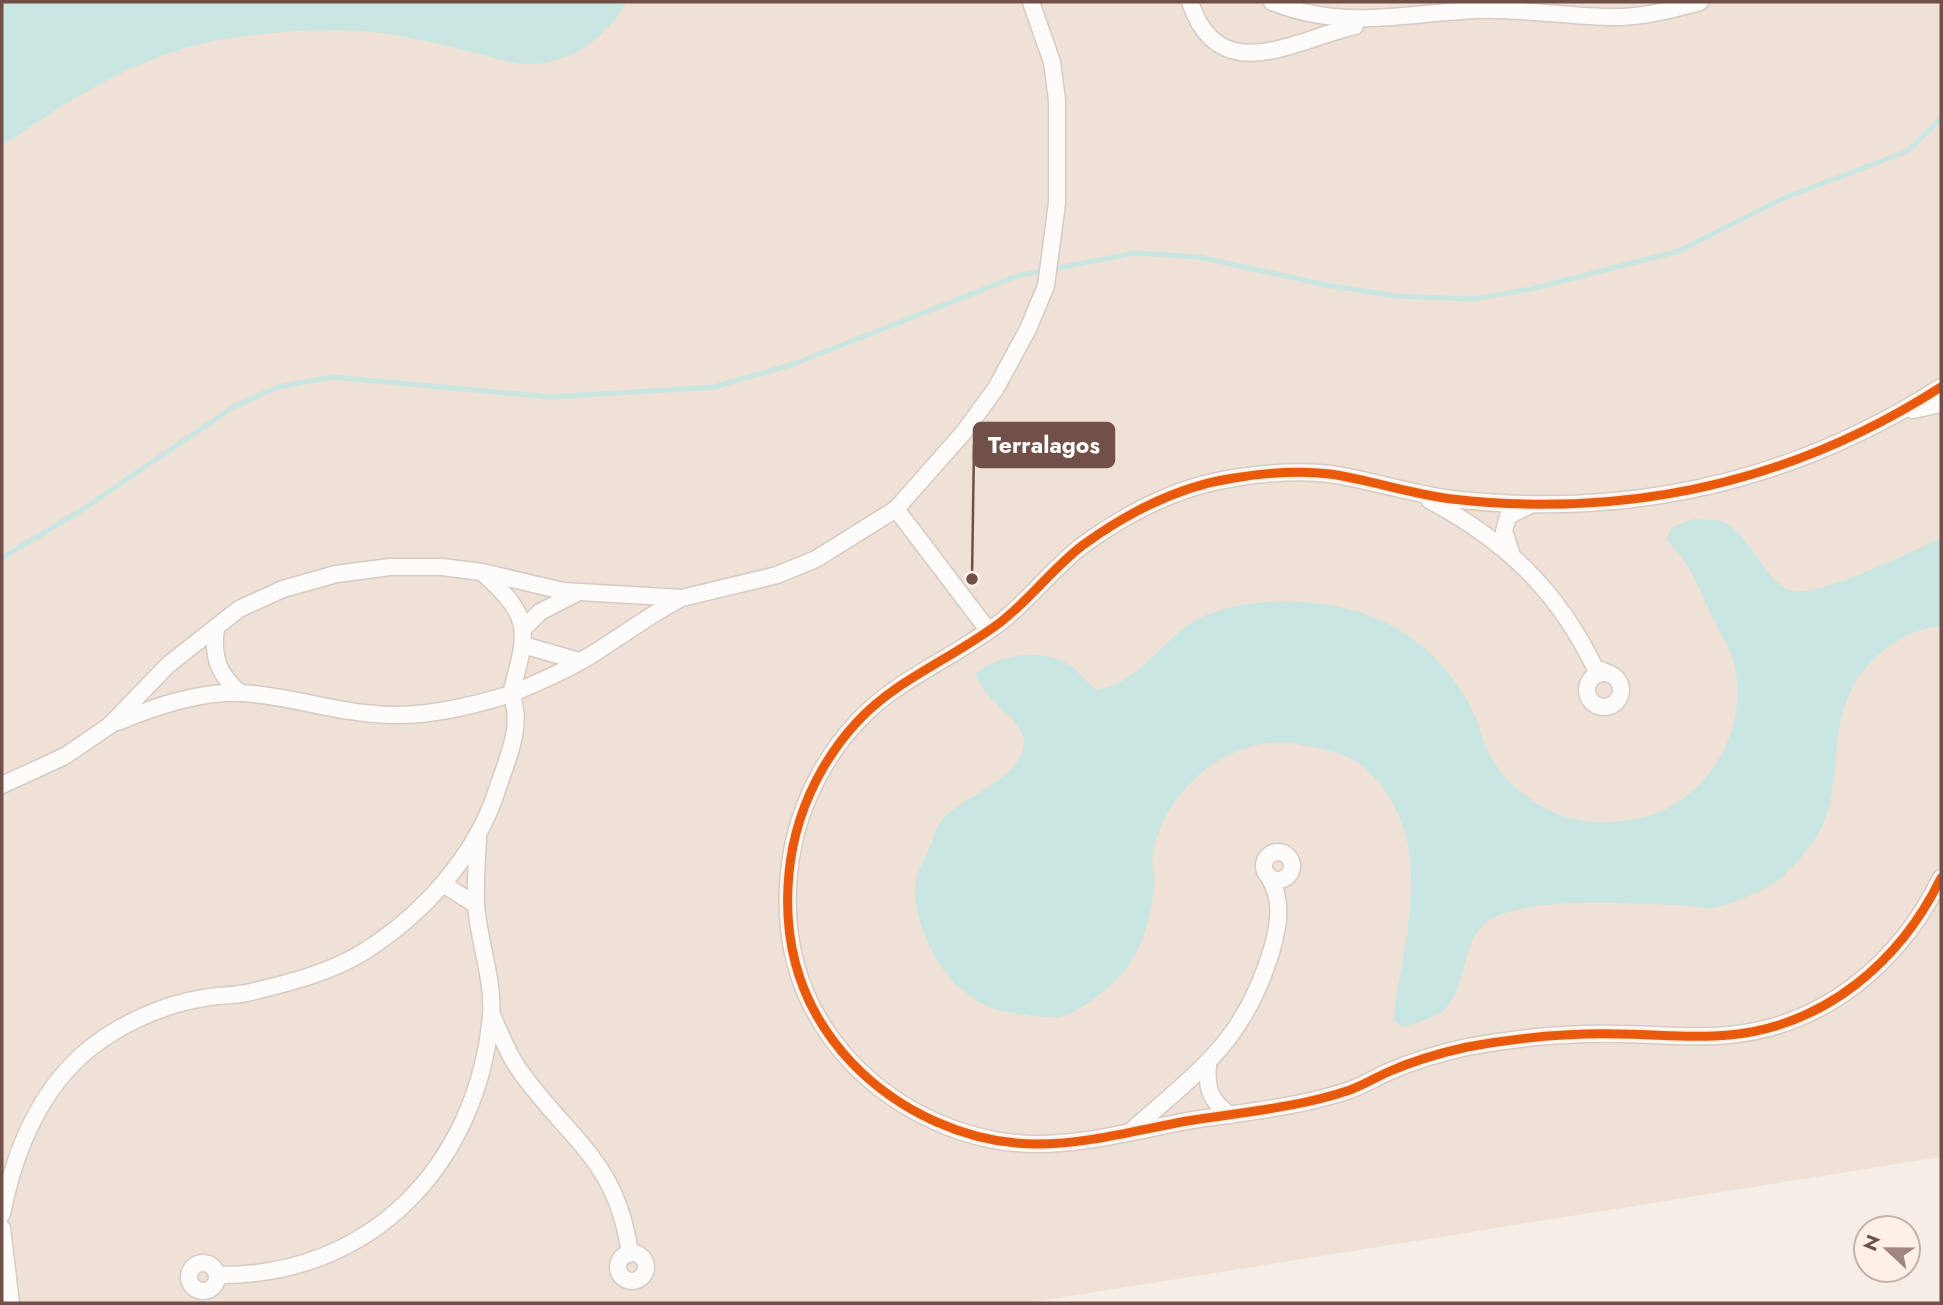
<svg xmlns="http://www.w3.org/2000/svg" width="1943" height="1305" viewBox="0 0 1943 1305" font-family="Jost,sans-serif">
  <rect width="100%" height="100%" fill="#f5ede6"/>
  <path fill="#f0e1d6" d="M2 2H1941V1157L1027 1303H2Z"/>
  <g fill="#c9e6e2">
    <path d="M2 2H627C606 38 568 67 523 64 507 63 488 56 472 52 439 44 407 36 373 32 327 27 265 32 219 40 138 55 68 100 2 146Z"/>
    <path d="M1694 519C1702 520 1713 519 1721 521 1751 532 1764 585 1794 591 1822 597 1912 551 1941 538V626C1914 629 1892 641 1872 661 1815 719 1854 791 1810 846 1801 858 1789 872 1777 881 1768 889 1726 906 1714 908 1702 909 1689 905 1677 905 1626 904 1558 898 1508 912 1455 927 1475 974 1446 1008 1437 1018 1415 1023 1403 1027L1393 1021C1403 937 1437 848 1374 777 1352 752 1327 750 1297 744 1232 732 1163 790 1153 854 1151 864 1155 875 1154 885 1151 921 1140 961 1111 985 1098 996 1076 1014 1058 1017 1048 1019 1001 1012 991 1008 980 1004 968 994 959 987 935 968 910 912 916 881 918 869 926 857 930 846 934 838 937 825 943 818 963 797 1030 774 1023 738 1020 720 999 709 988 695 983 689 979 681 975 674 1001 654 1038 648 1068 664 1078 670 1087 683 1096 690 1142 684 1165 633 1204 616 1243 599 1298 599 1339 607 1398 618 1447 658 1472 710 1480 726 1483 744 1492 759 1507 785 1537 807 1566 817 1593 826 1633 823 1659 812 1717 788 1753 716 1731 654 1725 640 1716 626 1710 612 1698 586 1688 559 1666 540L1672 527Z"/>
  </g>
  <g fill="none" stroke-linecap="round" stroke-linejoin="round">
    <path stroke="#c9e6e2" stroke-width="5" d="M2 558 80 511 235 406 278 387 332 377 552 397 714 387 794 364 1017 276 1135 253 1199 257 1326 285 1395 296 1472 299 1531 289 1679 251 1784 198 1908 151 1941 119"/>
    <g stroke="#d6cac4" stroke-width="19">
      <g id="street">
        <path d="M1190 2C1219 89 1292 41 1355 26"/>
        <path d="M1272 2C1344 31 1403 13 1477 10 1525 8 1573 18 1621 17 1648 16 1674 9 1700 2"/>
        <path d="M1941 387C1793 482 1628 519 1452 499 1411 494 1371 480 1330 474 1299 470 1265 473 1234 478 1180 486 1127 513 1083 545 1054 567 1031 598 1002 621 970 646 932 664 897 688 836 729 796 800 789 873 782 945 802 1010 852 1063 899 1112 968 1144 1037 1144 1087 1144 1138 1130 1187 1121 1242 1112 1297 1108 1350 1090 1363 1085 1375 1078 1388 1072 1413 1061 1440 1053 1467 1047 1515 1038 1569 1033 1618 1034 1656 1034 1691 1039 1729 1035 1825 1026 1900 962 1941 878"/>
        <path d="M1913 410 1941 404"/>
        <path d="M1429 500C1505 540 1558 591 1595 668L1608 673"/>
        <path d="M896 509 988 630"/>
        <path d="M1512 556 1504 531 1508 516 1528 506"/>
        <path d="M216 628C212 657 218 674 240 693"/>
        <path d="M523 629 540 612 575 594"/>
        <path d="M523 645 579 661"/>
        <circle cx="1604" cy="690" r="17"/>
        <path d="M118 722C156 706 200 691 242 693 292 696 340 714 390 715 431 716 472 706 511 694 527 632 534 619 484 574"/>
        <path d="M2 785 65 756 109 726 168 665 239 609 283 589 336 574 390 567H442L482 572 563 591 682 598 777 575 816 559 896 509 964 432 996 388 1028 329 1046 286 1057 203V100L1052 62 1031 2"/>
        <circle cx="1278" cy="866" r="14"/>
        <path d="M443 884 476 905"/>
        <path d="M492 1015C500 1033 507 1052 518 1068 567 1139 617 1158 630 1254"/>
        <path d="M1208 1064C1206 1088 1210 1101 1230 1115"/>
        <path d="M1131 1131C1199 1070 1244 1043 1272 949 1279 924 1283 900 1269 877"/>
        <path d="M2 1214C14 1153 39 1090 89 1049 120 1024 164 1004 204 998 219 995 236 996 251 992 289 983 332 972 365 951 423 914 476 856 497 790 507 759 524 726 511 694 541 681 572 668 599 650 626 633 650 615 678 600"/>
        <path d="M2 1228 11 1303"/>
        <circle cx="632" cy="1267" r="14"/>
        <circle cx="203" cy="1277" r="14"/>
        <path d="M217 1275C370 1277 477 1166 491 1016 494 981 479 942 476 906 475 884 477 860 478 837"/>
      </g>
    </g>
    <use href="#street" stroke="#fefcfb" stroke-width="16"/>
    <g stroke="#fef0e6" stroke-width="13">
      <path id="cycleway" d="M1941 387C1793 482 1628 519 1452 499 1411 494 1371 480 1330 474 1299 470 1265 473 1234 478 1180 486 1127 513 1083 545 1054 567 1031 598 1002 621 970 646 932 664 897 688 836 729 796 800 789 873 782 945 802 1010 852 1063 899 1112 968 1144 1037 1144 1087 1144 1138 1130 1187 1121 1242 1112 1297 1108 1350 1090 1363 1085 1375 1078 1388 1072 1413 1061 1440 1053 1467 1047 1515 1038 1569 1033 1618 1034 1656 1034 1691 1039 1729 1035 1825 1026 1900 962 1941 878"/>
    </g>
    <use href="#cycleway" stroke="#e8590c" stroke-width="9"/>
  </g>
  <path fill="none" stroke="#705049" stroke-width="2.5" d="M972 579L974 445"/>
  <circle fill="#705049" stroke="#fef0e6" stroke-width="2.5" cx="972" cy="579" r="7"/>
  <rect fill="#705049" stroke="#705049" stroke-width="2.5" x="974" y="423" width="140" height="44" rx="7"/>
  <g font-size="23" text-anchor="middle" font-weight="bold" fill="#fff">
    <text x="1044" y="453">Terralagos</text>
  </g>
  <rect width="1943" height="1305" fill="none" stroke="#705049" stroke-width="7"/>
  <g transform="translate(1887 1249) rotate(292)"><circle r="33" fill="#fef0e6" stroke="#c5b0a7" stroke-width="2"/>
  <path d="M0-5L12 26L0 18L-12 26Z" fill="#9f8780"/>
  <text y="-10" font-size="19" font-weight="bold" text-anchor="middle" fill="#705049">N</text>
  </g>
</svg>
